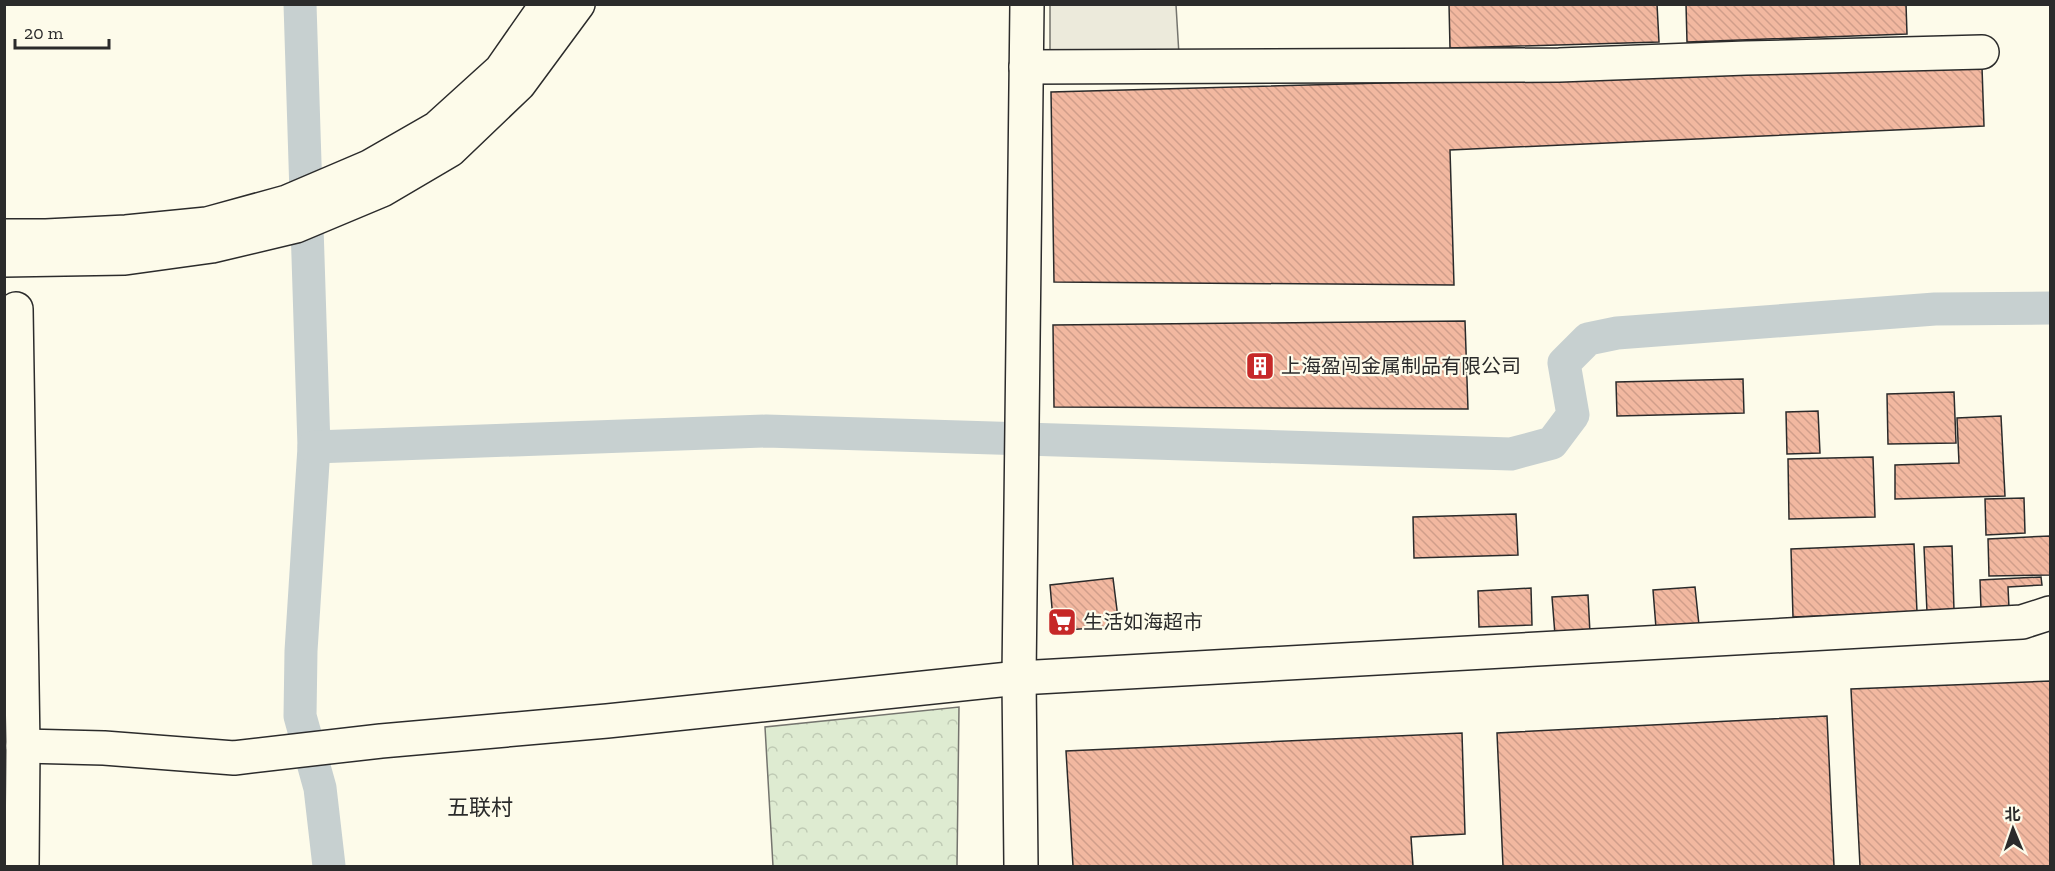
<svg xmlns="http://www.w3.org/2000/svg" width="2055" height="871" viewBox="0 0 2055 871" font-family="'Zilla Slab','Noto Sans SC',serif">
  <defs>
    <pattern id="forest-crowns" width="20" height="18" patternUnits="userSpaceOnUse" patternTransform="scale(1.5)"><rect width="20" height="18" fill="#deebd1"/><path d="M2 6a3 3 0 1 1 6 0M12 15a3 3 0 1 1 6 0" fill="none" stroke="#bfcab4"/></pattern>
    <pattern id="building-back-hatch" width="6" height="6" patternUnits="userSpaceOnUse" patternTransform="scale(1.5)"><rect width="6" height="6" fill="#f2b8a0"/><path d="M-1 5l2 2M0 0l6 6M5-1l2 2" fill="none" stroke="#d09e8a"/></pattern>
  </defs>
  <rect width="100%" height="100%" fill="#fdfbea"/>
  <path fill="url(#forest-crowns)" stroke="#74746e" stroke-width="1.5" d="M959 707 957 866H773L765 727Z"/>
  <path fill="#eceadb" stroke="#74746e" stroke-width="1.5" d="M1050 5H1176L1179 55 1050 56Z"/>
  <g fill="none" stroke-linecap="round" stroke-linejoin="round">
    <g stroke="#c7d0d0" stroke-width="33">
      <path d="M300 4 314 447 301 651 300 716 320 788 329 866"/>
      <path d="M314 447 766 431 1511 454 1552 443 1573 415 1564 363 1588 339 1617 333 1935 309 2050 308"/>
    </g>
  </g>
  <g fill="url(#building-back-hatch)" stroke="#2b2b2b" stroke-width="1.5">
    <path d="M1449 4H1657L1659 42 1450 48Z"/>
    <path d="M1686 4H1906L1907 34 1687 42Z"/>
    <path d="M1982 67 1984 126 1450 150 1454 285 1054 282 1051 92Z"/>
    <path d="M1465 321 1468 409 1054 407 1053 325Z"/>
    <path d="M1743 379 1744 413 1617 416 1616 382Z"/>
    <path d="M1954 392 1956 443 1888 444 1887 394Z"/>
    <path d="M1818 411 1820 453 1787 454 1786 412Z"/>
    <path d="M2001 416 2005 496 1895 499V465L1959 463 1957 418Z"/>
    <path d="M1873 457 1875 517 1789 519 1788 459Z"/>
    <path d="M2024 498 2025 533 1986 535 1985 499Z"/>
    <path d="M1516 514 1518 555 1414 558 1413 517Z"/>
    <path d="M2050 536V575L1989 576 1988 539Z"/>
    <path d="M1914 544 1917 612 1793 617 1791 549Z"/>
    <path d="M1952 546 1954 610 1927 612 1924 547Z"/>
    <path d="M2041 577 2042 585 2008 587 2009 608 1981 609 1980 580Z"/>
    <path d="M1113 578 1119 626 1054 631 1050 585Z"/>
    <path d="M1695 587 1699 625 1656 628 1653 590Z"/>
    <path d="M1531 588 1532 625 1479 627 1478 591Z"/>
    <path d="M1588 595 1590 633 1555 635 1552 597Z"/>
    <path d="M2050 681V866H1860L1851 689Z"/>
    <path d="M1827 716 1834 866H1503L1497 733Z"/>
    <path d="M1462 733 1465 834 1411 837 1413 866H1073L1066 751Z"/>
  </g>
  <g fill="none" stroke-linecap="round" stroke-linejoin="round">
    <g stroke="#2b2b2b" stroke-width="36">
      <g id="minor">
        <path d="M1026 67 1559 65 1746 58 1982 52"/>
        <path d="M16 309 23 746 22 866"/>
        <path d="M23 746 104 748 234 758 381 741 607 721 1019 678 2022 622 2050 613"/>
        <path d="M1021 866 1019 678 1027 4"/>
      </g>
    </g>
    <g stroke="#2b2b2b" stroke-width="36">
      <g id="highway">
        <path d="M4 236H46L126 232 207 224 287 202 369 167 437 128 501 70 547 4"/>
        <path d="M4 260 125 258 212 246 296 226 382 190 450 150 519 84 578 4"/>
      </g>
    </g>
    <use href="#minor" stroke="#fdfbea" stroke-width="33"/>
    <use href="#highway" stroke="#fdfbea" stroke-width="33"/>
  </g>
  <defs>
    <g id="building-square" transform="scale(1.5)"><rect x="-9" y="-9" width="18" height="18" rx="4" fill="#c62828" stroke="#fdfbea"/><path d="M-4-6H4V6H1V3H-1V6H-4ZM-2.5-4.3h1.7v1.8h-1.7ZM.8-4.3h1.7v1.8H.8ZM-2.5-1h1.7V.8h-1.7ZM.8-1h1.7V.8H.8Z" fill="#fff"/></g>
    <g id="supermarket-square" transform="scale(1.5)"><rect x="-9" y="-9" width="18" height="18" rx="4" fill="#c62828" stroke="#fdfbea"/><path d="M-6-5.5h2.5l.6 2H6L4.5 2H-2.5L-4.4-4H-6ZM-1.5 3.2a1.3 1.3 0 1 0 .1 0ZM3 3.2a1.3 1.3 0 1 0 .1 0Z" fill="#fff"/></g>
  </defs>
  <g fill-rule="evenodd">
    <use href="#building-square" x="1260" y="366"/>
    <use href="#supermarket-square" x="1062" y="622"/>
  </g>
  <g text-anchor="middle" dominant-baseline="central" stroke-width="4.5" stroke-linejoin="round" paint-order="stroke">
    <g font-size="20" fill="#2b2b2b" stroke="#fdfbea" text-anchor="start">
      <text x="1281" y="366">上海盈闯金属制品有限公司</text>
      <text x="1083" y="622">生活如海超市</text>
    </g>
    <g font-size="22" fill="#2b2b2b" stroke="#fdfbea">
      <text x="480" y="807">五联村</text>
    </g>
  </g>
  <rect width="2055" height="871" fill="none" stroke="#2b2b2b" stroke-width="12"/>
  <g transform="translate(2013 829) rotate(358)" stroke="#fdfbea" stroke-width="4.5" paint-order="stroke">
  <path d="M0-4.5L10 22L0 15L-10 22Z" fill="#2b2b2b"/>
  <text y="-9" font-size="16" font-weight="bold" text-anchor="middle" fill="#2b2b2b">北</text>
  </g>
  <path d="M15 39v9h94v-9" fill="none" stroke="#2b2b2b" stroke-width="3"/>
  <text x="24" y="39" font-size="18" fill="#2b2b2b" stroke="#fdfbea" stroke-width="4.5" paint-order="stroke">20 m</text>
</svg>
